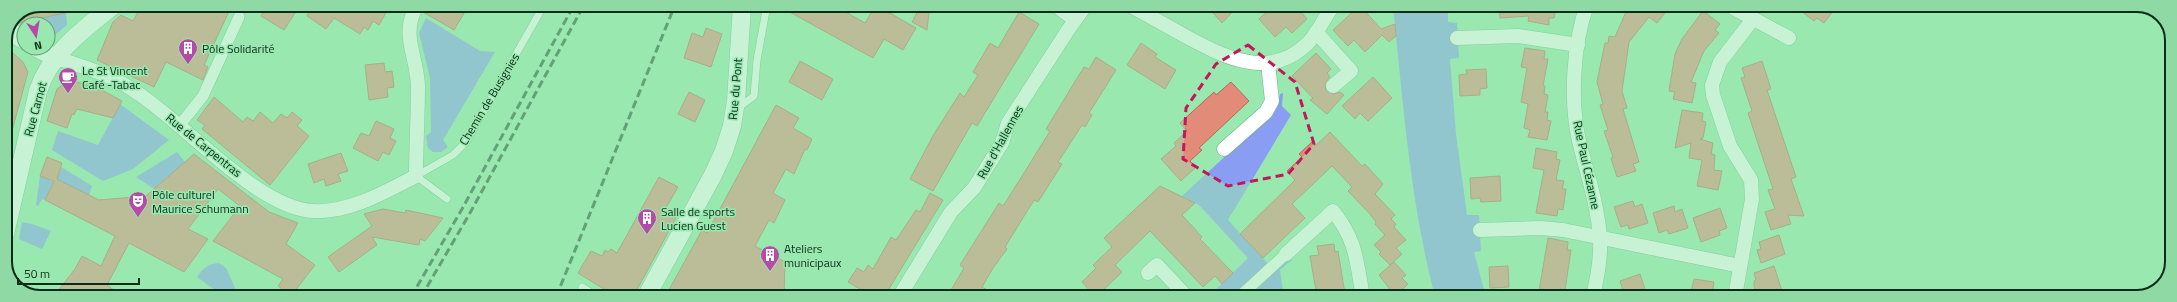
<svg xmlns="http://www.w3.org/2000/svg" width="2177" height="302" viewBox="0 0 2177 302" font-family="'Titillium Web',sans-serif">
  <rect width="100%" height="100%" fill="#99e8b0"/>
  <g fill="#899df3">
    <path d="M1393 5H1448V22L1457 23 1459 58 1450 59 1456 134 1467 215H1479L1481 251 1474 252 1486 297H1435C1410 201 1403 103 1393 5Z"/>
    <path d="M66 12 67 25 55 35 48 36V24H24V27L13 20 15 15 46 17Z"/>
    <path d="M426 18 480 51 495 52 443 140 448 147 441 152H433L428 148 426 136 431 132 430 78 419 33Z"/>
    <path d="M1283 93 1282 106 1291 115 1228 220 1269 265 1234 297H1208L1248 258 1199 205 1182 196 1266 119 1278 103 1280 94Z"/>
    <path d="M120 104 169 140 133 169 103 181 52 150 58 131 98 145Z"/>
    <path d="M177 152 185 162 154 189 136 177Z"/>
    <path d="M61 167 92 186 89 195 56 179Z"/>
    <path d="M40 176 55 182 46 197 48 201 42 199 38 206 36 205Z"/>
    <path d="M22 222 32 224 51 231 42 249 19 239Z"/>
    <path d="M1290 258 1292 260 1280 270 1284 297H1241Z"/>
    <path d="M219 263 226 268 239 297H225L197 277C203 268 208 264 219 263Z"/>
  </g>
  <g fill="#e28b79" stroke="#bb6857">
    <path d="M40 5H75V11L17 23 13 21 15 15Z"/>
    <path d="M142 5H232L204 65 208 67 203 80 166 62 154 87 97 60 113 22 121 15 133 21Z"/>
    <path d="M267 5H281L295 13 284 30 261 16Z"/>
    <path d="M310 5H376L387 11 379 25 373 21 368 30 364 27 360 34 334 18 326 29 307 16 312 6Z"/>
    <path d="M425 5H469L454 30 423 12Z"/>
    <path d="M777 5H833L865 23 876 5 916 28 903 50 884 39 873 58Z"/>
    <path d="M921 5H930L927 30 912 22Z"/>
    <path d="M1222 5H1239L1222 23 1213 13Z"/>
    <path d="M1279 5H1295L1307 19 1292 33 1286 27 1275 37 1259 19 1270 9 1272 11Z"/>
    <path d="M1499 5H1557L1554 18H1549V25L1528 21 1529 16 1500 18Z"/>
    <path d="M1629 5H1671L1657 23 1649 17 1629 42 1622 91 1627 108 1623 109 1639 162 1633 164 1636 171 1617 177 1611 158 1613 157 1604 131 1608 130 1600 105 1603 104 1597 82 1605 43H1608L1609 36 1615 37Z"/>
    <path d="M1793 5H1838L1824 23 1817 18 1814 21Z"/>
    <path d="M1362 8 1381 29 1395 24 1396 36 1389 42 1382 35 1365 52 1354 40 1348 46 1333 30 1356 9Z"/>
    <path d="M1703 11 1720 24 1715 30 1719 33 1704 51 1691 82 1696 83 1692 103 1673 99 1675 92 1669 91 1675 54 1682 39Z"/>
    <path d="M1019 12 1039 24 977 126 972 123 933 191 910 179 934 134 960 93 964 97 978 75 973 72 990 43 998 48Z"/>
    <path d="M706 28 722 34 711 67 684 58 692 33 703 37Z"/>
    <path d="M1141 43 1157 54 1155 57 1176 70 1165 89 1127 65Z"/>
    <path d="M5 46 23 62 28 72 10 138 5 137Z"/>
    <path d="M1525 48 1545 51 1544 59H1548L1543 86H1545L1544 94 1548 95 1545 112H1548L1547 120 1551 121 1547 140 1528 137 1530 130 1524 128 1528 104 1521 102 1527 68 1521 67Z"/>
    <path d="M1316 53 1331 69 1327 73 1330 77 1325 83 1326 91 1334 94 1340 92 1344 95 1327 114 1310 100 1313 98 1292 76Z"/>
    <path d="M1096 57 1116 70 1089 113 1092 115 1085 127 1082 125 1058 162 1062 164 1038 202 1034 200 1005 247 1007 249 993 268 982 287 998 297H947L964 268 960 265 999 203 1003 206 1019 181 1050 131 1046 129 1084 67 1089 69Z"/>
    <path d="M800 61 833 79 822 100 789 82Z"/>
    <path d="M1762 61 1771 89 1767 90 1796 177 1791 179 1804 216 1788 215 1791 224 1771 230 1765 212 1775 209 1768 190 1773 189 1748 113 1752 111 1741 78 1745 77 1742 68Z"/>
    <path d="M384 63 385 72 392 71 394 87 387 88 388 97 369 100 365 65Z"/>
    <path d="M1486 69 1487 88 1480 89V95L1460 96 1459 75 1467 74 1466 70Z"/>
    <path d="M1373 77 1392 98 1368 121 1360 113 1355 119 1342 106Z"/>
    <path d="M77 82 100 89 122 101 113 118 77 109 74 115 72 114 67 128 47 121 57 89 65 83Z"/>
    <path d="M1231 82 1249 101 1199 148 1202 150 1190 161 1196 167 1181 181 1161 159 1176 146 1174 143 1187 131 1180 123 1214 92 1216 95Z"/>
    <path d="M689 92 705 100 695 122 678 114Z"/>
    <path d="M214 97 243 122 247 117 253 121 260 112 273 123 281 114 287 118 292 112 302 120 297 126 309 136 270 185 202 129 205 125 197 120Z"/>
    <path d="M776 105 799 118 793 128 812 139 807 150 805 149 794 174 786 169 773 193 785 200 774 223 769 220 755 246 785 262 784 297H665L702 230 707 233Z"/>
    <path d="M1682 110 1703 113 1702 121 1706 122 1703 138 1700 139 1713 143 1711 154 1715 155 1714 170 1722 171 1718 190 1697 186 1702 160 1689 158 1691 143 1675 148Z"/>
    <path d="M376 121 394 129 390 138 396 141 389 155 383 152 378 161 353 148 361 133 369 136Z"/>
    <path d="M1330 132 1362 166 1365 164 1383 184 1375 194 1395 215 1391 219 1396 224 1394 227 1406 240 1396 248 1402 254 1390 265 1379 254 1381 252 1374 245 1385 235 1375 224 1376 222 1370 214 1348 191 1352 187 1332 166 1292 204 1305 218 1263 258 1240 234 1295 180 1287 171 1302 157 1299 154 1312 142 1315 146Z"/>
    <path d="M1536 148 1557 152 1556 159 1560 160 1556 180 1564 181 1562 189H1566L1563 210 1558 209 1557 216 1536 213 1544 170 1533 168Z"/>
    <path d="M341 153 348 171 338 174 341 181 326 186 324 179 314 183 308 164Z"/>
    <path d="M194 154 269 212 298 223 286 244 315 265 291 296 278 286 283 279 213 241 240 206 218 189 188 229 208 239 184 272 129 243 107 285 123 297H53L75 269 82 256 101 266 115 236 45 200 54 181 40 176 47 157 62 163 57 179 99 200 146 196Z"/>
    <path d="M1500 176 1501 201 1481 202 1480 198 1471 199 1470 178Z"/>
    <path d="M659 177 678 187 664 211 676 218 633 297H617L578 273 591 251 602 256 605 250 608 252 611 249 617 253Z"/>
    <path d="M1160 186 1195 203 1182 215 1202 237 1200 239 1233 273 1222 284 1215 276 1203 287 1150 231 1115 265 1122 272 1096 297 1082 282 1096 268 1093 265 1112 247 1104 238Z"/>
    <path d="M930 193 943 200 884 297H874L848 282 857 268 864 272 868 265 873 269 891 237 896 240 916 210 920 212Z"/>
    <path d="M1633 201 1635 207 1642 204 1648 223 1629 229 1628 225 1621 227 1614 207Z"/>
    <path d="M1674 206 1675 212 1682 209 1688 228 1669 234 1667 230 1659 233 1653 213Z"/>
    <path d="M1720 208 1727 228 1719 231 1720 235 1701 242 1693 218Z"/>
    <path d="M383 209 405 213 406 210 443 218 425 241 420 239 419 245 372 237 377 245 339 272 328 257 372 226 364 214Z"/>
    <path d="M1779 235 1785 254 1761 263 1757 250 1761 249 1759 242Z"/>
    <path d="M1548 238 1568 242 1567 250H1571L1564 297H1538Z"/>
    <path d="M1334 244 1335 252 1338 251 1345 294 1317 297 1310 256 1319 255 1317 246Z"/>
    <path d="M1394 262 1406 275 1402 278 1408 284 1395 296 1379 275Z"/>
    <path d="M1508 266 1509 287 1490 288 1489 267Z"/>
    <path d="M1774 266 1784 297H1757L1754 286V281L1756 280 1754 273Z"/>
    <path d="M1640 274 1646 292 1625 297 1620 281Z"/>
    <path d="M1694 279 1714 282 1712 297H1690Z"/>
  </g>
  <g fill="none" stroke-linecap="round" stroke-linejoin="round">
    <g stroke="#68b581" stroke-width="8">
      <g id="service">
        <path d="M738 108 754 96 757 60 767 5"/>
        <path d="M447 199 416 176 453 155 466 142 544 5"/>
        <path d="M582 287 598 297"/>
      </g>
    </g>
    <g stroke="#68b581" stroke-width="12">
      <g id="pedestrian">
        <path d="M179 126 203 96 239 17"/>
        <path d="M1239 297 1286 254"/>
      </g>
    </g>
    <g stroke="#68b581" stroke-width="15">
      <g id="minor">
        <path d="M1055 5 1075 20"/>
        <path d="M1129 5C1148 15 1167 26 1185 36 1224 57 1270 81 1308 43 1319 32 1324 17 1334 5"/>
        <path d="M1587 5C1573 44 1570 101 1579 141 1587 174 1598 205 1600 239 1601 259 1597 278 1593 297"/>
        <path d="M1728 5 1789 38"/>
        <path d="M1316 32 1351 71 1333 86"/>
        <path d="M1457 38 1518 36 1578 45"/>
        <path d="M56 58C85 67 114 76 139 94 186 125 258 208 313 211 349 213 385 192 416 176 416 146 418 116 418 86 417 55 400 35 417 5"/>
        <path d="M1224 149 1266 112 1272 101 1268 63"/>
        <path d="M1480 230 1541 228 1563 230 1740 266"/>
        <path d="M1286 254 1333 211C1357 241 1356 260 1363 297"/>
        <path d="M1148 273 1157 265 1187 297"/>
        <path d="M899 297 951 212 974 188 1002 143 1008 123 1068 30 1086 5"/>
        <path d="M1735 297 1752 199 1751 180 1730 146 1713 95 1712 85 1720 62 1753 19"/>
      </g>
    </g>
    <g stroke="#68b581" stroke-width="19">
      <g id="tertiary">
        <path d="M9 31 24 40"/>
        <path d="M37 48 56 58"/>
        <path d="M5 234 38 91C50 53 84 29 114 5"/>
        <path d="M646 297 713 175 724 151 732 126 736 101 742 5"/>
      </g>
    </g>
    <use href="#service" stroke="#fff" stroke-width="7"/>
    <use href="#pedestrian" stroke="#fff" stroke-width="11"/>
    <use href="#minor" stroke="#fff" stroke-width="14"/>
    <use href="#tertiary" stroke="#fff" stroke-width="18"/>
    <g stroke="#224c31" stroke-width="3" stroke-dasharray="8 4" stroke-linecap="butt">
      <path d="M411 297 462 209 574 5"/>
      <path d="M421 297 470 213 584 5"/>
      <path d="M556 297 675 5"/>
    </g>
  </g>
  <path d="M0 0H2177V302H0ZM1248 45 1295 82 1314 144 1288 174 1228 186 1183 159 1186 108 1216 64Z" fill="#99e8b0" fill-opacity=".55" fill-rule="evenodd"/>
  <path fill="none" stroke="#c2185b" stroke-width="3" stroke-dasharray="8 5" stroke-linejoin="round" d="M1248 45 1295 82 1314 144 1288 174 1228 186 1183 159 1186 108 1216 64Z"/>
  <defs>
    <g id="building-pin" transform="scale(1)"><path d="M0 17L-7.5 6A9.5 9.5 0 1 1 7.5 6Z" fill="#b74aa9" stroke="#99e8b0"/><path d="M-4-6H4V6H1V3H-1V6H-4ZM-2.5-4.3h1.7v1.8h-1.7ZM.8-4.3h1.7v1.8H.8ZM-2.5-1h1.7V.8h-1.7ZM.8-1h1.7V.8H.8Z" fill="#fff"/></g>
    <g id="cafe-pin" transform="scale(1)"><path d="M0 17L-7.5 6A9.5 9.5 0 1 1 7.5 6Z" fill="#b74aa9" stroke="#99e8b0"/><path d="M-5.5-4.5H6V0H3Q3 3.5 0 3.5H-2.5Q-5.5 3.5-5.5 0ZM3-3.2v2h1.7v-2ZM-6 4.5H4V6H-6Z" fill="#fff"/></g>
    <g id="theatre-pin" transform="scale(1)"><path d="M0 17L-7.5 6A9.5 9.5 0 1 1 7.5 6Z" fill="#b74aa9" stroke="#99e8b0"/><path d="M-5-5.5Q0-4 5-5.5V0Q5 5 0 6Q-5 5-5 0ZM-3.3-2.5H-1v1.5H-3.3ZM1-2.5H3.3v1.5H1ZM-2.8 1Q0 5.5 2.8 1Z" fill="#fff"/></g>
  </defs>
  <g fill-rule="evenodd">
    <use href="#building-pin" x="188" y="48"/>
    <use href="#cafe-pin" x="68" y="77"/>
    <use href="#theatre-pin" x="138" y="201"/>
    <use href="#building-pin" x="647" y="218"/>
    <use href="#building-pin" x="770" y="255"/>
  </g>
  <g text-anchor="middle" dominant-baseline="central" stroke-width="3" stroke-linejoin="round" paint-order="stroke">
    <g font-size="12" fill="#0b2d18" stroke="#99e8b0" text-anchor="start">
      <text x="202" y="48">Pôle Solidarité</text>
      <text x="82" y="70">Le St Vincent<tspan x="82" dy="14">Café -Tabac</tspan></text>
      <text x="152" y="194">Pôle culturel<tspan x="152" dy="14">Maurice Schumann</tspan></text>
      <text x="661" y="211">Salle de sports<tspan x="661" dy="14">Lucien Guest</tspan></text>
      <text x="784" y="248">Ateliers<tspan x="784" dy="14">municipaux</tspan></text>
    </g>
    <g font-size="12" fill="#0b2d18" stroke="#99e8b0">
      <text transform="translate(735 89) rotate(-85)">Rue du Pont</text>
      <text transform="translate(489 99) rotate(-59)">Chemin de Busignies</text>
      <text transform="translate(35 109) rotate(-75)">Rue Carnot</text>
      <text transform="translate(1000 142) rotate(-61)">Rue d'Hallennes</text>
      <text transform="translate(204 145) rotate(39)">Rue de Carpentras</text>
      <text transform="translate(1587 165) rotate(78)">Rue Paul Cézanne</text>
    </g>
  </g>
  <path d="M0 0H2177V302H0ZM40 12H2137A28 28 0 0 1 2165 40V262A28 28 0 0 1 2137 290H40A28 28 0 0 1 12 262V40A28 28 0 0 1 40 12Z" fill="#8ed9a4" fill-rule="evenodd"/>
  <path fill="none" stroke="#0b2d18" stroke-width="2" d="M40 12H2137A28 28 0 0 1 2165 40V262A28 28 0 0 1 2137 290H40A28 28 0 0 1 12 262V40A28 28 0 0 1 40 12Z"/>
  <g transform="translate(36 36) rotate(168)"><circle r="19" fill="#99e8b0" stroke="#609d73"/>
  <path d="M0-3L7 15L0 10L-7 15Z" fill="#b74aa9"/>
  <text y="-6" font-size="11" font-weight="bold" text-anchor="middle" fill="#0b2d18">N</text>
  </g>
  <path d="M18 278v6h121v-6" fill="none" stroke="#0b2d18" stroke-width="2"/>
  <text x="24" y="278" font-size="12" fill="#0b2d18" stroke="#99e8b0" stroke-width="3" paint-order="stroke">50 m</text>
</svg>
